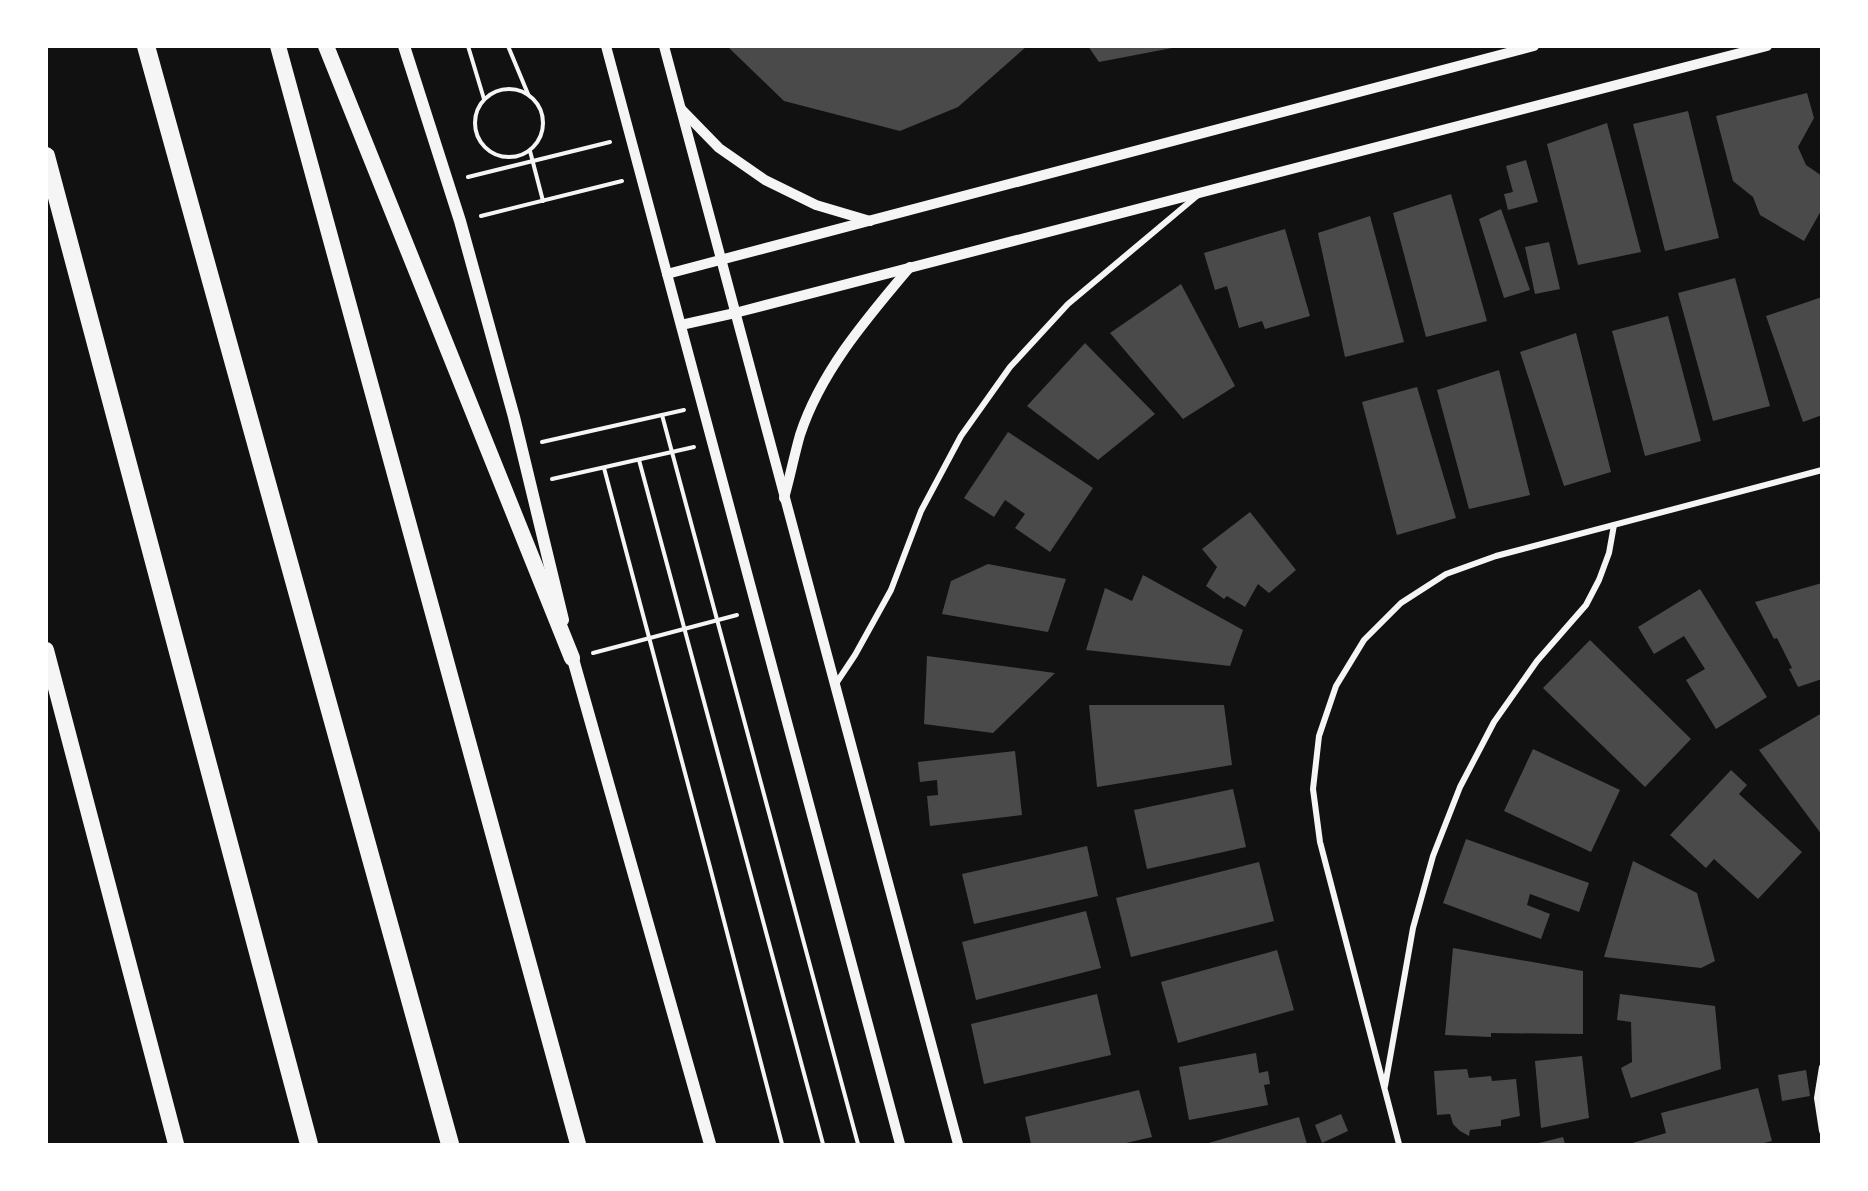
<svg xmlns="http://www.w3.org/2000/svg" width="1868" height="1191" viewBox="0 0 1868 1191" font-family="'Fira Sans',sans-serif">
  <rect width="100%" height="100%" fill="#111"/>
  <g fill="#4a4a4a">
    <path d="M727 46H1027L958 107 900 131 784 101Z"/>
    <path d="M1088 46H1172V48L1099 62Z"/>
    <path d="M1807 93 1814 118 1798 147 1806 165 1822 176V209L1804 241 1760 215 1753 197 1733 181 1716 116Z"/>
    <path d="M1688 111 1719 238 1665 251 1633 124Z"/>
    <path d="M1607 123 1641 252 1578 265 1547 144Z"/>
    <path d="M1526 160 1538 202 1508 210 1504 194 1513 192 1506 166Z"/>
    <path d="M1451 194 1487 321 1426 337 1393 213Z"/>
    <path d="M1501 209 1530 290 1504 298 1479 219Z"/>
    <path d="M1370 216 1404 342 1345 357 1318 233Z"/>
    <path d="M1285 229 1310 316 1265 329 1262 321 1239 328 1227 286 1215 290 1204 253Z"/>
    <path d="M1549 242 1560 289 1535 294 1525 247Z"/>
    <path d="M1735 278 1770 406 1713 421 1678 293Z"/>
    <path d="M1181 284 1235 386 1183 419 1110 333Z"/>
    <path d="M1822 297V415L1803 422 1766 316Z"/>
    <path d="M1668 316 1701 441 1645 456 1612 331Z"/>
    <path d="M1576 333 1611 472 1564 486 1520 352Z"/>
    <path d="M1085 343 1155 414 1098 460 1027 406Z"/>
    <path d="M1499 370 1530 495 1469 509 1437 390Z"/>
    <path d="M1417 387 1456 518 1397 535 1362 402Z"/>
    <path d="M1008 432 1093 488 1050 552 1015 528 1025 514 1005 500 994 517 964 498Z"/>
    <path d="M1250 512 1296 570 1269 593 1258 584 1245 607 1227 596 1224 599 1206 586 1217 567 1202 549Z"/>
    <path d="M988 564 1066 579 1048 632 942 614 951 581Z"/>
    <path d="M1143 575 1243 630 1230 666 1086 650 1105 588 1132 601Z"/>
    <path d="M1822 583V679L1798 687 1789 669 1792 668 1777 638 1774 639 1755 602Z"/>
    <path d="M1700 589 1767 697 1716 729 1686 680 1705 669 1684 636 1654 654 1638 627Z"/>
    <path d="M1590 640 1691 739 1645 787 1543 688Z"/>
    <path d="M927 656 1055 673 993 733 924 724Z"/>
    <path d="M1089 705H1224L1232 765 1097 787Z"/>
    <path d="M1822 713V835L1759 750Z"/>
    <path d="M1533 749 1620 790 1591 852 1504 811Z"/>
    <path d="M1015 751 1022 815 930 826 927 796 938 795 937 780 920 782 918 762Z"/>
    <path d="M1731 770 1747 785 1739 794 1802 852 1758 899 1714 859 1706 868 1670 835Z"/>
    <path d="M1233 789 1246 847 1147 869 1134 810Z"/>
    <path d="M1466 839 1589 883 1579 912 1530 894 1527 905 1550 914 1541 939 1443 903Z"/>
    <path d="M1087 846 1098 896 974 924 962 874Z"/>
    <path d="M1633 861 1697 893 1715 961 1701 968 1604 957Z"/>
    <path d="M1259 862 1274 921 1131 957 1116 898Z"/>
    <path d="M1086 911 1101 968 976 1000 962 942Z"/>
    <path d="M1453 948 1583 971V1034L1491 1033V1037L1445 1035Z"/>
    <path d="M1277 950 1294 1010 1178 1043 1161 982Z"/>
    <path d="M1097 994 1111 1055 984 1084 971 1024Z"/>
    <path d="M1620 994 1715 1006 1721 1069 1631 1098 1621 1068 1632 1062 1631 1022 1617 1020Z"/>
    <path d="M1256 1053 1259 1073 1268 1071 1270 1084 1264 1085 1268 1105 1189 1120 1179 1067Z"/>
    <path d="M1582 1056 1589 1118 1541 1128 1535 1061Z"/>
    <path d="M1467 1069 1469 1078 1491 1076 1492 1081 1516 1079 1520 1116 1501 1120V1126L1470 1130 1469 1136 1460 1131 1453 1124 1450 1114 1437 1115 1434 1071Z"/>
    <path d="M1806 1070 1810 1096 1782 1101 1778 1075Z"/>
    <path d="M1758 1088 1772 1141 1760 1144H1629L1666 1133 1661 1113Z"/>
    <path d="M1139 1090 1152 1137 1122 1144H1031L1025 1117Z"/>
    <path d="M1341 1114 1348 1131 1322 1143 1315 1125Z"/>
    <path d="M1299 1117 1307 1144H1205Z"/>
    <path d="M1563 1137 1565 1144H1535Z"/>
  </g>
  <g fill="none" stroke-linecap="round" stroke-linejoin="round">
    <g stroke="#f5f5f5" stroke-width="4">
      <path d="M468 46 484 99"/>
      <path d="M508 46 528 94"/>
      <circle cx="509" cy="123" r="34"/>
      <path d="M530 151 543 201"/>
      <path d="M468 177 610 142"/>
      <path d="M481 216 622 181"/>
      <path d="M662 415 858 1144"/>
      <path d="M542 442 684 410"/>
      <path d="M639 460 823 1144"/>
      <path d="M604 468 710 867 782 1144"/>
      <path d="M552 479 694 447"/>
      <path d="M593 653 737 615"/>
    </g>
    <g stroke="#f5f5f5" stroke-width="6">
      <path d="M835 685 855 655 891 590 921 511 961 436 1010 367 1068 304 1198 195"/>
      <path d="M1822 1067 1817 1098 1822 1131"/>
      <path d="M1385 1086 1413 928 1433 856 1460 787 1494 722 1537 661 1586 605 1599 580 1609 553 1614 525"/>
      <path d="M1399 1144 1320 842 1313 789 1319 736 1336 686 1364 640 1401 603 1446 574 1496 556 1822 470"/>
    </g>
    <g stroke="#f5f5f5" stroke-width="10">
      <path d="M606 46 900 1144"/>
      <path d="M664 46 958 1144"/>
      <path d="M681 109 719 148 765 180 816 205 870 221"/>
      <path d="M667 274 1534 46"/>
      <path d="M681 325 735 313 1767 46"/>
      <path d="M784 498C790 477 794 456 800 435 821 371 867 318 910 267"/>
    </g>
    <g stroke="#f5f5f5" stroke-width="12">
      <path d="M404 46 460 221 514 417 563 620"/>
      <path d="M571 652 710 1144"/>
    </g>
    <g stroke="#f5f5f5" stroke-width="16">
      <path d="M278 46 578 1144"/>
      <path d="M326 46 572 658"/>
      <path d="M46 650 176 1144"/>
    </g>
    <g stroke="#f5f5f5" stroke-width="18">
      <path d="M146 46 450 1144"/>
      <path d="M46 156 309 1144"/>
    </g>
  </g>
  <rect width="1868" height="1191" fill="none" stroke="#ffffff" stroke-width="96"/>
</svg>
